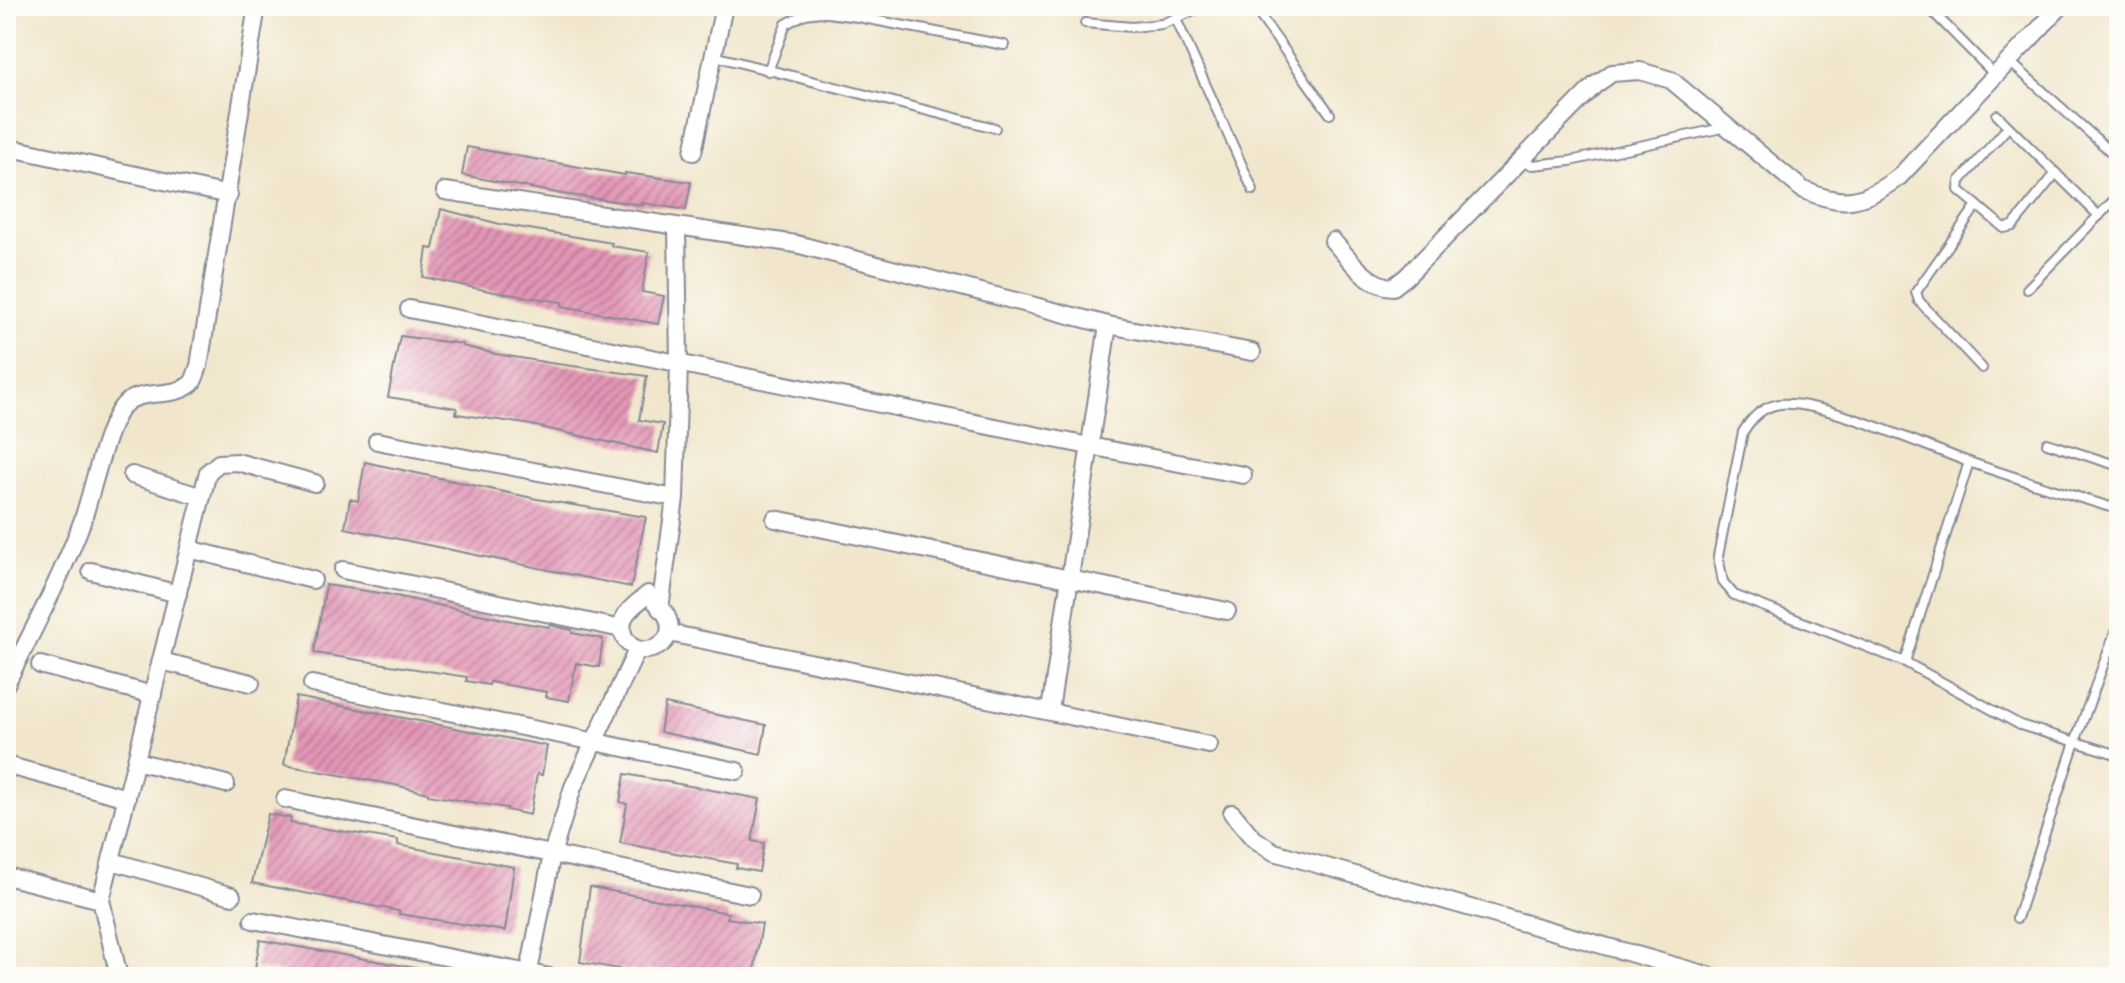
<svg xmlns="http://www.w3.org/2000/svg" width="2125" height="983" viewBox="0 0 2125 983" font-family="'Shantell Sans',sans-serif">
  <defs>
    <pattern id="building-hatch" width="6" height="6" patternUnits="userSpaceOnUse" patternTransform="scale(2)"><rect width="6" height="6" fill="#e395b5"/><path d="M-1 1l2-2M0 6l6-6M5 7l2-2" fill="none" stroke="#b77a96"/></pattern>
  </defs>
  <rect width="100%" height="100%" fill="#fdfcf7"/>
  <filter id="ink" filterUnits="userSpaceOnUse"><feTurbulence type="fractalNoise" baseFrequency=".0125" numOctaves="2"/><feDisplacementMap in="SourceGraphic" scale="16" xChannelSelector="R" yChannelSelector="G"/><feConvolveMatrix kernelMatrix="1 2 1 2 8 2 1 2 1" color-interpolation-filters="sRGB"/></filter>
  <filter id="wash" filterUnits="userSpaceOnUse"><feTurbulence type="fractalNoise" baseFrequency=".006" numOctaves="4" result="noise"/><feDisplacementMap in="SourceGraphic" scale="32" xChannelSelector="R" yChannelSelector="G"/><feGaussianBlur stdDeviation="1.8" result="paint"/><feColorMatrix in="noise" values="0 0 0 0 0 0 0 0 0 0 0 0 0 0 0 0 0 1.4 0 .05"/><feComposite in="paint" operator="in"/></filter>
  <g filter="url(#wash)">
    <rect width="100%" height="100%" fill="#f1e6cc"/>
    <g id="blocks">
      <g fill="url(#building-hatch)">
        <path d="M467 147 625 175V173L691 182 686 210 643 203V205L562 194 462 175Z"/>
        <path d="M441 209 500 224 612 243 611 246 649 252 642 292 664 296 658 324 562 306V302L494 292 423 277 427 248 433 249Z"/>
        <path d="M400 336 462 344V346L496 354 550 363 647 376 639 420 663 424 658 453 526 424 456 414 457 408 388 397Z"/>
        <path d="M365 462 537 499 646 517 631 587 345 528 350 499 358 501Z"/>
        <path d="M326 585 386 594 512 621 549 627 550 625 572 630V633L603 639 599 667 576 663 569 701 546 697 547 692 490 682 489 685 466 681 467 677 314 653Z"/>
        <path d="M296 697 547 746 542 775 537 774 530 815 507 810V808L428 795V793L395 785 284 765Z"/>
        <path d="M665 704 766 725 761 754 660 732Z"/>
        <path d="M625 774 760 799 752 841 764 843 759 872 736 868 737 864 620 843 627 804 620 802Z"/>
        <path d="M268 814 291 818 290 823 398 840V845L514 867 505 931 399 914V911L252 883Z"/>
        <path d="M590 887 728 913 727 918 762 924 753 977H686L647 970 646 974 580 962Z"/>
        <path d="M260 940 416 968V977H292L293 975 255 968Z"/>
      </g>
    </g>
  </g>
  <g filter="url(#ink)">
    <use href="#blocks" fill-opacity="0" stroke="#868a95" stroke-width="2"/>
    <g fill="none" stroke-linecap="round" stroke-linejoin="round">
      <g stroke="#868a95" stroke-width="12">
        <g id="service">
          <path d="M1253 6 1330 114"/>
          <path d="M1927 6 1996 76"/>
          <path d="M1176 19 1253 190"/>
          <path d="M1085 23 1132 27 1162 24 1204 6"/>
          <path d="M714 56 995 128"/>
          <path d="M2010 62 2119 159"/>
          <path d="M768 71 786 24 805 14 820 12 858 17 1004 45"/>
          <path d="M1997 115 2099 216"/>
          <path d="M2008 127 1960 181 1959 190 2004 228 2013 226 2056 173"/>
          <path d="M1520 162 1533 165 1570 161 1727 127"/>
          <path d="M1977 205 1916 292 1919 301 1982 368"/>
          <path d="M2027 289 2119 195"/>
          <path d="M2047 443 2119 466"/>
          <path d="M1969 462 1905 662 2020 725 2119 755"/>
          <path d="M1905 662 1734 595 1723 582 1718 556 1743 432C1751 419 1760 409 1775 405 1812 395 1929 448 1969 462 2018 479 2068 494 2117 509"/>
          <path d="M2017 918 2075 742 2119 622"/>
        </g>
      </g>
      <g stroke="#868a95" stroke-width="20">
        <g id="minor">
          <path d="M6 147 229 195"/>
          <path d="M693 152 724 6"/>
          <path d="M445 191 796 244 1108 325 1252 352"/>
          <path d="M1333 241C1350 259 1367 286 1393 287L1406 277 1595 85 1612 73 1640 71 1671 80 1802 189C1843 208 1863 203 1899 177L2061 6"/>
          <path d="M409 309 1089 446 1243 475"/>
          <path d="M377 441 675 498"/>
          <path d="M132 475 202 497"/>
          <path d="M775 519 1227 611"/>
          <path d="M189 549 313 580"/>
          <path d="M343 570 622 629"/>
          <path d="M91 571 178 594"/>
          <path d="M648 594C654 601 665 610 668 619 679 648 633 664 623 634 622 628 622 621 625 616 629 608 641 600 648 594Z"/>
          <path d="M660 609 675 498 679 364 677 227"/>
          <path d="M669 633 1209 745"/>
          <path d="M161 661 251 683"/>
          <path d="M40 665 153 695"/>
          <path d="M6 684C33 630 61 578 82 522 92 494 106 425 123 406 139 387 173 400 192 383 195 379 197 371 199 366L257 6"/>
          <path d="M312 684 737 771"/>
          <path d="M1050 710 1108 325"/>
          <path d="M136 761 226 784"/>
          <path d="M6 765 127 798"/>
          <path d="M285 799 750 895"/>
          <path d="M1232 813 1253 838 1274 852 1714 977"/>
          <path d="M112 861 232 896"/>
          <path d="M6 876 101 900"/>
          <path d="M253 920 550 977"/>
          <path d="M119 977 101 900 208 472 219 463 237 462 315 483"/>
          <path d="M528 977 552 854 573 787 637 650"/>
        </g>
      </g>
      <use href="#service" stroke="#fff" stroke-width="8"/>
      <use href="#minor" stroke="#fff" stroke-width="16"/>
    </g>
  </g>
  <rect width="2125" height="983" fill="none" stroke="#fdfcf7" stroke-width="32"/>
</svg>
